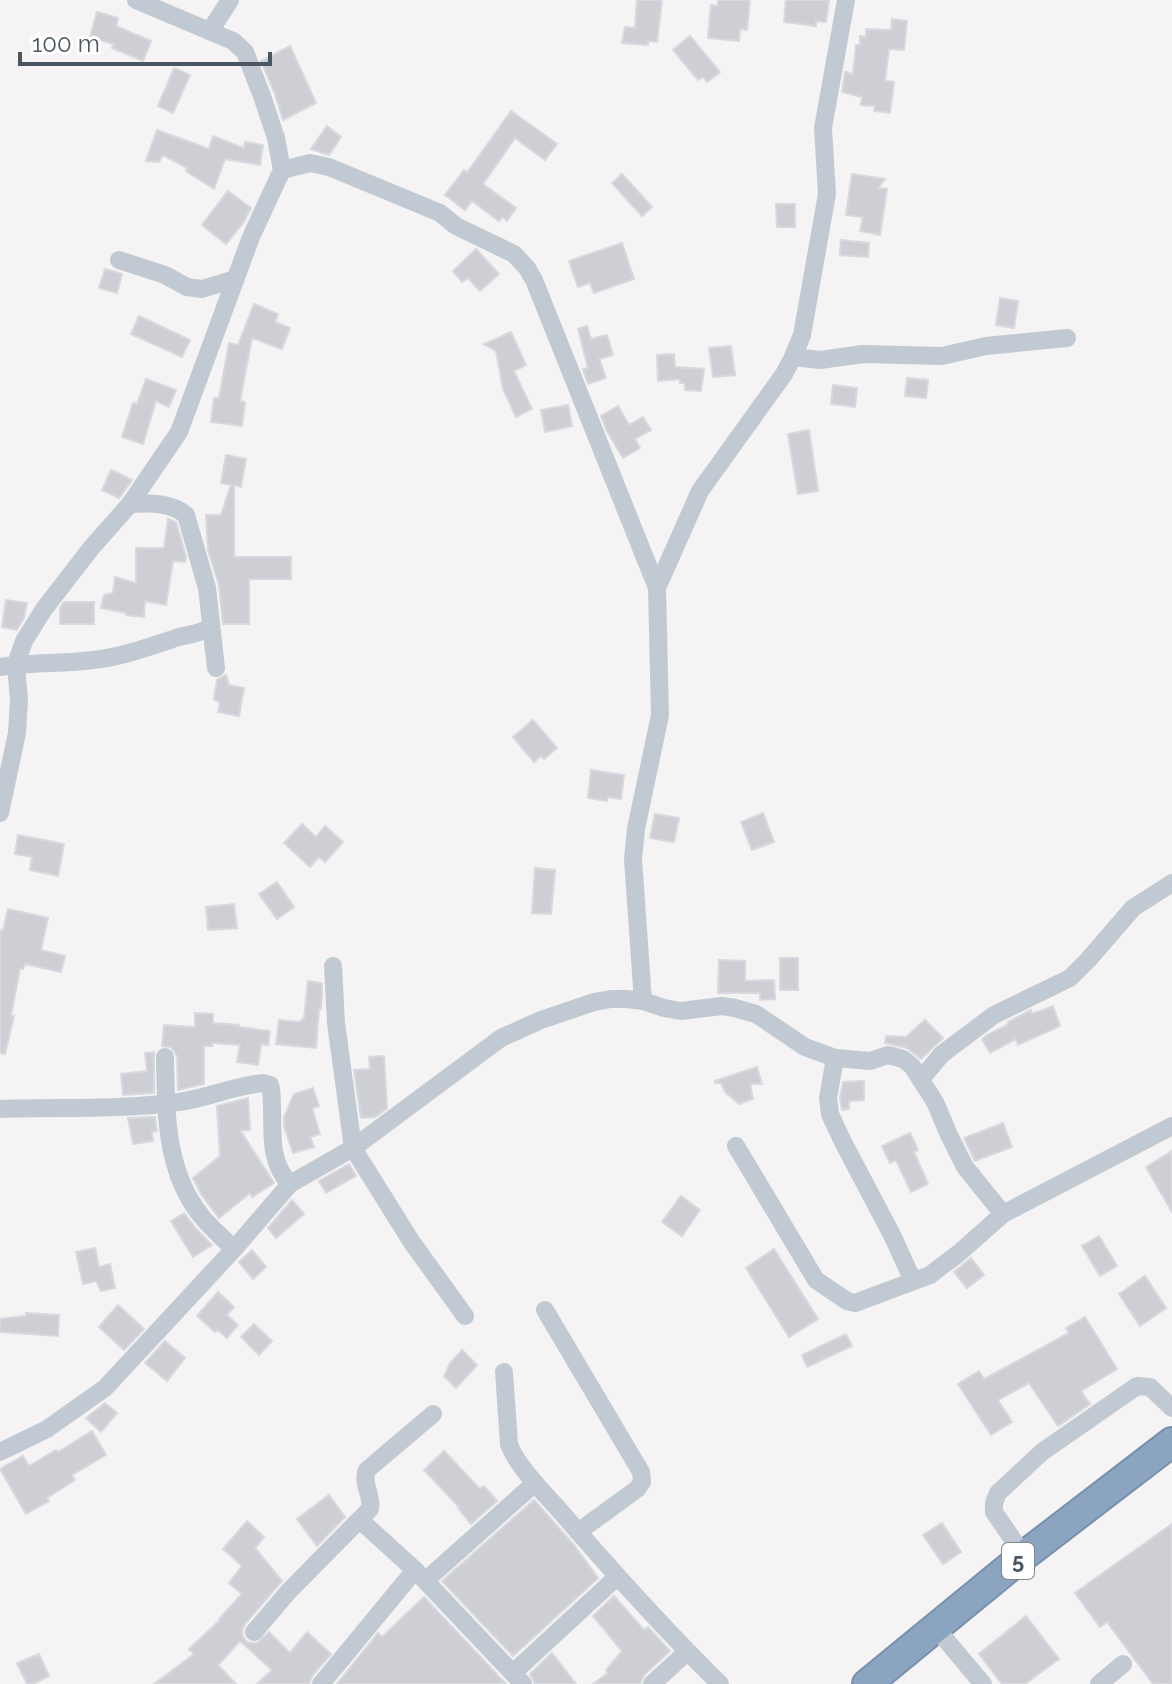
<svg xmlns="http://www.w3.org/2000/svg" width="1172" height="1684" viewBox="0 0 1172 1684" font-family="Raleway,sans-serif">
  <rect width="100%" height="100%" fill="#f5f3f3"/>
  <g fill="#cdcfd5" stroke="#d7d9de" stroke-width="2">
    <path d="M637 0H662L657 42 648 41V45L622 43 625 27 635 28Z"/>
    <path d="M718 0H750L747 30 740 29 739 41 708 38 711 5 718 6Z"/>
    <path d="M786 0H829L826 22 816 21V26L784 22Z"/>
    <path d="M97 12 118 18 116 26 151 41 143 61 112 48 114 44 90 37Z"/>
    <path d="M892 19 907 21 904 50 889 49 885 81 894 82 890 113 874 111 875 106 861 105 862 97 842 92 845 72 853 74 856 45H860V36L866 37V29L891 30Z"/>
    <path d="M690 36 720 72 707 82 703 77 698 80 673 50Z"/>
    <path d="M290 46 316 103 283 120 275 94 261 61Z"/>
    <path d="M174 68 190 75 173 113 158 106Z"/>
    <path d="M511 111 557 144 545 160 515 138 483 184 516 208 507 221 502 217 499 221 472 201 465 210 445 195 464 170 467 173Z"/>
    <path d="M327 126 341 137 329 155 311 149Z"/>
    <path d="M157 130 209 149 213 136 244 148 245 142 263 145 260 165 225 159 214 189 186 171 187 168 163 155 159 162 146 161Z"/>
    <path d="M622 174 652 207 642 216 612 183Z"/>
    <path d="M852 174 885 179 878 188 887 189 880 235 860 231 863 217 846 215Z"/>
    <path d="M228 191 251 208 243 223 226 244 202 225Z"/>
    <path d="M776 204H795V227H777Z"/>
    <path d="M841 240 869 243 868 257 840 255Z"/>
    <path d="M622 243 634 279 594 293 590 283 578 287 569 261Z"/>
    <path d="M476 249 499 274 480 291 468 278 462 282 453 271Z"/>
    <path d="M105 269 122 274 117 293 99 288Z"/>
    <path d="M1000 298 1018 301 1014 328 996 325Z"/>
    <path d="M254 304 278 314 275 322 290 328 282 349 252 338 240 401 245 402 242 426 211 422 214 398H219L229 343 238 345Z"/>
    <path d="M139 316 190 340 182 357 131 334Z"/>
    <path d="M587 326 591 339 607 335 613 355 599 359 606 378 588 384 583 369 588 368 578 329Z"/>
    <path d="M511 332 526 365 514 371 532 409 516 417 503 389 496 351 484 344Z"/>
    <path d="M731 346 735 375 713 377 709 348Z"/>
    <path d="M674 354 675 367 704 369 701 391 685 390V383H680V379L658 381 657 355Z"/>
    <path d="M907 378 928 380 926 398 905 396Z"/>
    <path d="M146 379 176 390 169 407 156 401 143 444 122 437 133 403 137 404Z"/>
    <path d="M833 385 857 388 855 407 831 404Z"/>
    <path d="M568 405 572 426 545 432 541 410Z"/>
    <path d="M618 406 629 425 643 417 651 430 635 439 640 448 623 458 607 431 601 416Z"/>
    <path d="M809 430 818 491 798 494 788 434Z"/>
    <path d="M226 455 246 459 241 487 234 485V557H291V579H249V624H223L219 585 208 550 206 515H221L231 485 221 483Z"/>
    <path d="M111 470 132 480 119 498 102 490Z"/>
    <path d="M168 519 176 522 186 557 185 562 173 561 166 605 145 601 144 617 126 615V613L101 608 104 595 113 593 115 577 136 583V548H164Z"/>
    <path d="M6 600 27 603 24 618 17 630 2 627Z"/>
    <path d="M64 602H94V624H60V608Z"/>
    <path d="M226 675 229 685 244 688 239 716 218 712 220 703 214 699 217 680Z"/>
    <path d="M533 720 557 748 544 759 541 756 534 762 513 737Z"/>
    <path d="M591 770 624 775 621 799 608 797 607 801 588 798Z"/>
    <path d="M763 813 774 842 752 850 741 822Z"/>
    <path d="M655 814 679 818 674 842 650 838Z"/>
    <path d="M302 824 316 837 325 826 343 842 325 862 319 857 310 867 284 843Z"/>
    <path d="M18 835 64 844 58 876 30 870 32 857 15 854Z"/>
    <path d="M535 868 555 870 551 914 532 913Z"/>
    <path d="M277 882 294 907 277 919 259 894Z"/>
    <path d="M234 904 237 928 208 930 206 907Z"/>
    <path d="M8 909 48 918 41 950 65 956 61 972 25 964 23 969H20L11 1015 14 1016 5 1054 0 1053V930L3 931Z"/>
    <rect x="780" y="958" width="18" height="32"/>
    <path d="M719 960 745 961V981L774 980 775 999 760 1000V993H718Z"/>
    <path d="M308 981 322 983V995L321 1009H319L316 1048 276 1044 279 1020 301 1022 302 1019H304Z"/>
    <path d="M1053 1006 1060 1026 1018 1045 1016 1039 990 1053 982 1039 987 1035 1009 1024 1008 1022 1031 1010 1032 1014Z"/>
    <path d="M195 1013 213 1014V1023L239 1025V1027L270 1031 268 1045 261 1044 258 1065 237 1062 240 1045 212 1043V1046H204V1084L178 1090 177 1056 171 1047 162 1046 164 1025 195 1027Z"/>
    <path d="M925 1020 943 1038 921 1059 907 1048 885 1043 886 1036 906 1037Z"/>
    <path d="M154 1052V1093L123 1095 121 1074 147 1071 145 1053Z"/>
    <path d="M384 1056 387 1108 375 1117 361 1118 354 1070 370 1069 369 1057Z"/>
    <path d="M757 1067 762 1084H750L753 1099 739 1104 725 1092 721 1083H715V1081Z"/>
    <path d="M864 1081V1100L849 1101V1109L842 1110 840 1098 843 1082Z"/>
    <path d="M313 1088 319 1106 312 1108 320 1134 310 1137 314 1147 293 1153 284 1126V1117L294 1094Z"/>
    <path d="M248 1098 250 1130H240L274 1183 252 1197 250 1193 219 1218 201 1194 193 1178 220 1156 217 1106Z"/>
    <path d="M155 1117 157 1131 152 1132 153 1141 133 1144 128 1118Z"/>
    <path d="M1003 1123 1012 1147 975 1161 964 1138Z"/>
    <path d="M910 1133 918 1150 914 1152 928 1184 911 1192 896 1160 890 1163 882 1146Z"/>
    <path d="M1172 1151V1212L1146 1167Z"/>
    <path d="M349 1164 356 1176 326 1193 319 1181Z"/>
    <path d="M681 1196 700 1210 682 1236 662 1222Z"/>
    <path d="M292 1200 304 1214 276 1238 268 1228Z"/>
    <path d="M184 1213 197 1230 212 1245 193 1257 171 1221Z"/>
    <path d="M1099 1236 1117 1266 1100 1276 1082 1246Z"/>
    <path d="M95 1248 99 1267 110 1264 115 1288 101 1291 96 1281 83 1284 76 1252Z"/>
    <path d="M774 1249 818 1319 789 1337 746 1268Z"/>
    <path d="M252 1250 266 1267 253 1279 239 1262Z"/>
    <path d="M971 1258 984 1275 967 1288 954 1272Z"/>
    <path d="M1145 1276 1166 1308 1140 1326 1119 1294Z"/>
    <path d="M218 1292 234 1307 227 1315 238 1325 227 1338 218 1330 215 1332 197 1316Z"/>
    <path d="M118 1305 144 1329 124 1350 99 1327Z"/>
    <path d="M26 1313 59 1315 58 1336 0 1332V1319L26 1316Z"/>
    <path d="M1085 1317 1117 1369 1081 1391 1090 1404 1058 1426 1029 1383 998 1400 1012 1422 991 1435 958 1384 979 1371 984 1379 1069 1333 1066 1328Z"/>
    <path d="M254 1324 272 1341 259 1355 241 1337Z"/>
    <path d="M846 1334 852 1346 807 1367 802 1355Z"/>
    <path d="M165 1341 185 1358 167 1381 145 1363Z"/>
    <path d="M462 1350 477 1365 456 1388 444 1376 450 1363Z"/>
    <path d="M105 1403 117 1413 101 1432 86 1418Z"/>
    <path d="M92 1431 106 1455 72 1475 75 1480 47 1498 49 1501 26 1514 0 1469 23 1456 29 1466 56 1450 58 1452Z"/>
    <path d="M444 1451 480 1489 484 1486 497 1501 471 1524 458 1508 459 1507 424 1470Z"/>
    <path d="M329 1495 345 1517 317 1546 297 1519Z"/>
    <path d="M534 1500 574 1545 598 1578 513 1656 442 1581Z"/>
    <path d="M247 1521 264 1537 255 1548 282 1581 245 1624 242 1631 243 1637 247 1642 257 1643 269 1632 290 1653 307 1632 331 1654 312 1676 309 1684H257L272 1670 240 1641 218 1665 236 1684H154L194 1654 189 1649 220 1620 219 1619 242 1594 229 1583 242 1566 223 1549Z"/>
    <path d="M942 1523 961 1552 943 1564 923 1535Z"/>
    <path d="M1172 1524V1684H1153L1107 1622 1100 1627 1075 1593Z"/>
    <path d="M614 1596 644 1630 648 1627 670 1651 644 1675 640 1684H593L608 1673 606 1670 622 1651 593 1616Z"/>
    <path d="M424 1597 506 1684H337L378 1633 382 1637Z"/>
    <path d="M1026 1616 1059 1659 1025 1684H1002L979 1654Z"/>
    <path d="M552 1653 576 1684H535L530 1674Z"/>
    <path d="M39 1654 49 1676 33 1684H27L17 1663Z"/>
  </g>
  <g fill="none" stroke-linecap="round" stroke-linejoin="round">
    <g stroke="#7690ad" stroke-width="32">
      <path id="highway" d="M867 1684 1017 1561 1172 1442"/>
    </g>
    <g stroke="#c1cad2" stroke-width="18">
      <path d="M210 31 230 0"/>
      <path d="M282 170 310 163 329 167 440 213 456 226 514 254 527 268 534 280 657 588"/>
      <path d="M119 260 165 275 187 287 202 289 235 279"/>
      <path d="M793 357 820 360 863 354 942 356 986 346 1067 338"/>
      <path d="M130 504C150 503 170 502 186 515L207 588 216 668"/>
      <path d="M0 667C31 662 62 664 93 660 122 657 148 647 176 638 189 634 200 634 211 627"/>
      <path d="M0 813 17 733 19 700 16 664 24 641 44 609 92 547 130 504 179 432 251 237 282 170 276 138 262 96 245 52 233 41 136 0"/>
      <path d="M333 966 336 1023 353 1148 411 1241 465 1316"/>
      <path d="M643 1001 633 859 636 829 660 715 657 588 700 491 784 374 793 357 802 335 827 194 823 128 846 0"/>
      <path d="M165 1057C166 1113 165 1173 203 1218 212 1229 224 1239 234 1249"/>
      <path d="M835 1058 828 1098 830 1114 842 1140 893 1237 913 1281"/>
      <path d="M921 1079 942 1054 994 1015 1070 978 1088 960 1133 908 1172 883"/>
      <path d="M0 1109C60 1107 120 1110 179 1102 207 1098 234 1086 263 1083L270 1085 271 1089C275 1122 265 1158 290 1184"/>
      <path d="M736 1146 816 1280 847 1301 855 1303 930 1275 959 1253 1003 1214 1172 1126"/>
      <path d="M545 1310 641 1472 642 1482 637 1489 578 1532"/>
      <path d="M504 1372 509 1444C516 1465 545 1494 561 1512 612 1571 664 1629 720 1684"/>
      <path d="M0 1452 47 1429 105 1388 234 1249 290 1184 353 1148 501 1038 541 1020 594 1002 611 999H626L643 1001 664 1008 681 1011 722 1006 735 1008 756 1014 805 1047 835 1058 870 1061 888 1055 903 1059 912 1066 935 1102 949 1135 965 1167 1003 1214"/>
      <path d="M360 1520 415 1570 523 1684"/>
      <path d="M1024 1556 994 1512V1503L998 1493 1042 1452 1137 1386 1150 1387 1172 1408"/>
      <path d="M426 1580 535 1483"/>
      <path d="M935 1627 983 1684"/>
      <path d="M254 1632 289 1591 370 1509C373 1496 361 1483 367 1470L433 1414"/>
      <path d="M513 1673 617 1577"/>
      <path d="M321 1684 415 1570"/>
      <path d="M652 1684 687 1652"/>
      <path d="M1099 1684 1123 1664"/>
    </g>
    <use href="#highway" stroke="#8ba5c1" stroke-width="28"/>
  </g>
  <g text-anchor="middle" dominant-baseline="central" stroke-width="8" stroke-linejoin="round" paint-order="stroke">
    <rect fill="#fff" stroke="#808990" stroke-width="2" x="1002" y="1543" width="32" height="36" rx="6"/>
    <g font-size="22" font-weight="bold" fill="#4a5661">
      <text x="1018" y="1561">5</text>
    </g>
  </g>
  <path d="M20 52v12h250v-12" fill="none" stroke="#4a5661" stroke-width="4"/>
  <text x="32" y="52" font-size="24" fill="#4a5661" stroke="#ffffff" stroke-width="6" paint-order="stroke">100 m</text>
</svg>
